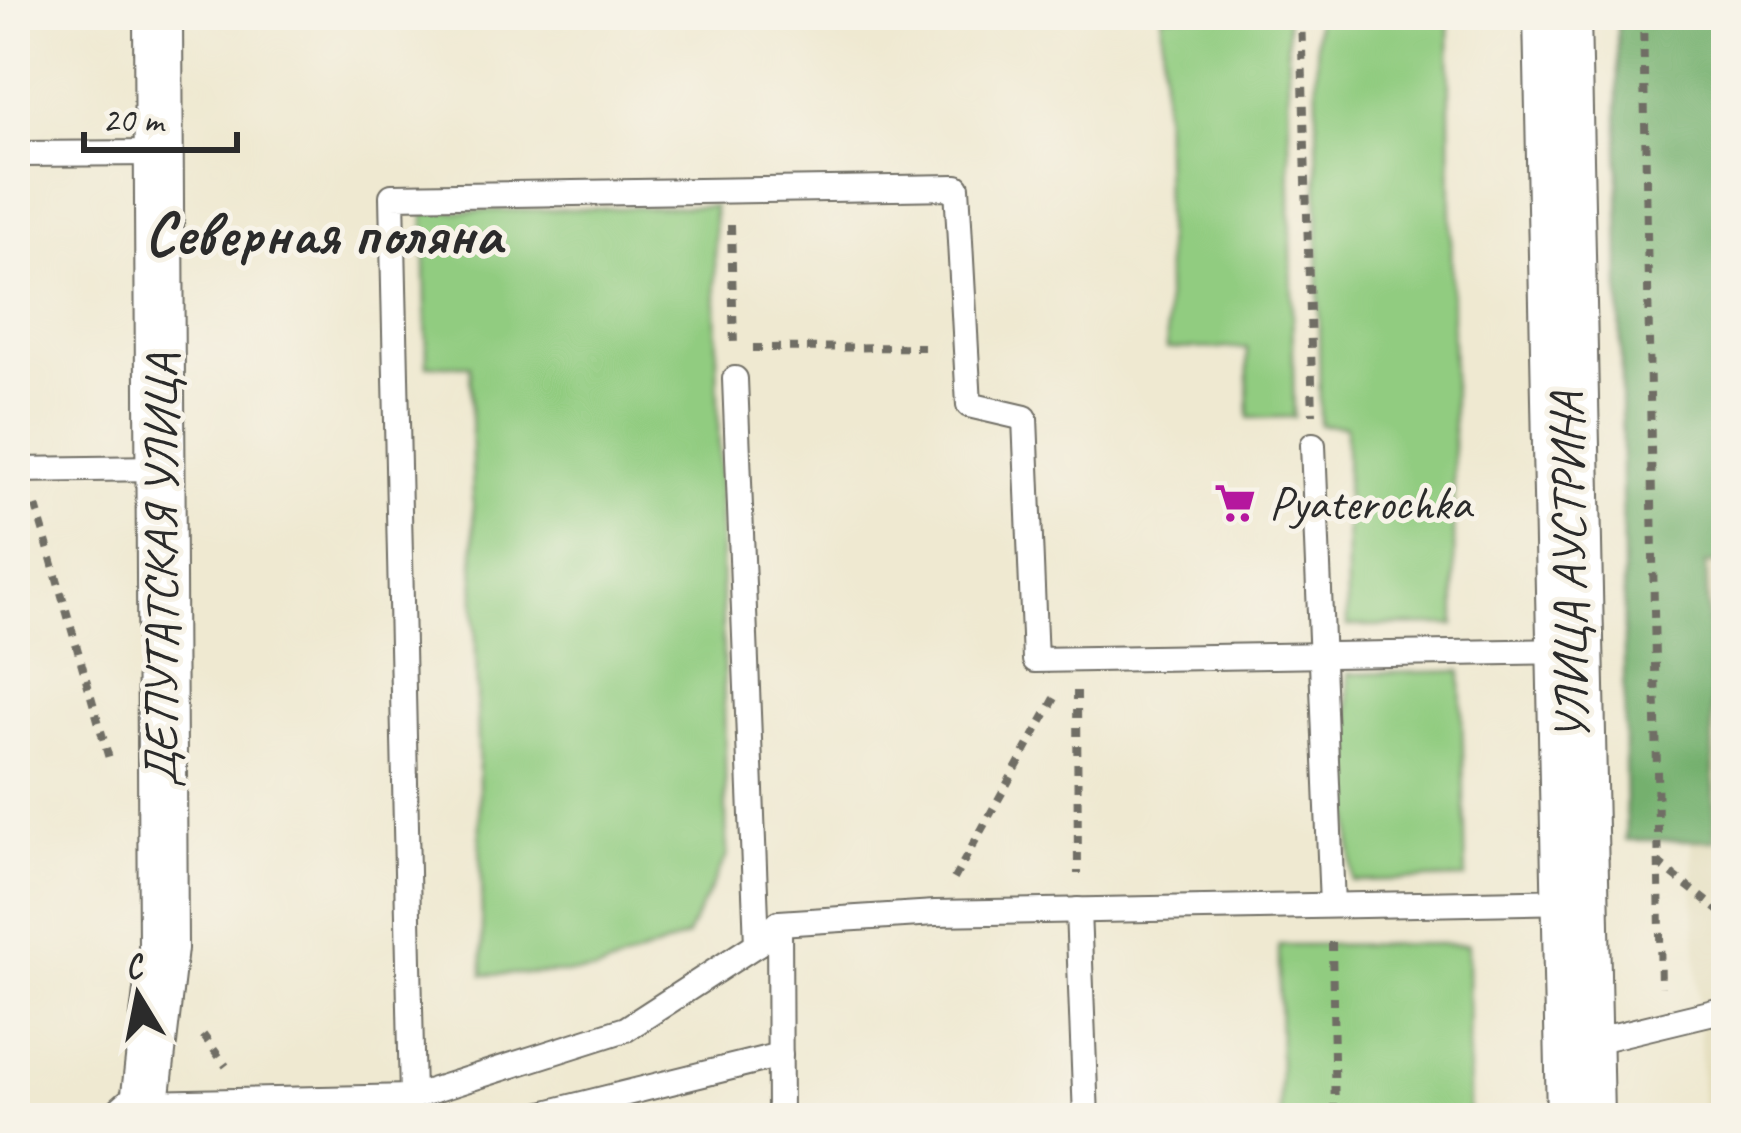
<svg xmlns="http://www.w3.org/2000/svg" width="1741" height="1133" viewBox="0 0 1741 1133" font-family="Caveat,sans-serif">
  <rect width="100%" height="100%" fill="#f7f3e8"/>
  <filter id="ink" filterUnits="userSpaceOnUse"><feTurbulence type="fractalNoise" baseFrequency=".00833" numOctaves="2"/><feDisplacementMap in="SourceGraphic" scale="24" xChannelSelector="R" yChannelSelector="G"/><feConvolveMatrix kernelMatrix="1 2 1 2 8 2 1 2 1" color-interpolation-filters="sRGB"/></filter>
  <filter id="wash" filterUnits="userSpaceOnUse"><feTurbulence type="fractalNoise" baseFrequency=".004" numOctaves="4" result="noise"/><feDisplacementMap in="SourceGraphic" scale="48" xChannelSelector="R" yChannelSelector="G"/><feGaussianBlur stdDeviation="2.7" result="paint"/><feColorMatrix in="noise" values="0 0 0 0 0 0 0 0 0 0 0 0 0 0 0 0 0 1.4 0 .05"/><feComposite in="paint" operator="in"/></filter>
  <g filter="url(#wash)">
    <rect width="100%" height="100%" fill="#efe9d1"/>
    <path fill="#e2dcba" d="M1658 15H1726V1118H1703Z"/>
    <g fill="#91cc80" stroke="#5e7c56" stroke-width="3">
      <path d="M1162 15H1287L1294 417 1249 418 1247 348 1167 349Z"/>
      <path d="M1316 15H1449L1455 625 1347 626 1346 426 1320 425Z"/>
      <path d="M714 206 727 856 686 937 596 972 483 975 470 365H427L424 212Z"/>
      <path d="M1461 671 1466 878 1352 881 1348 674Z"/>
      <path d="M1468 944 1469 1118H1280L1279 945Z"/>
    </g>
    <path fill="#74b06e" stroke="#506e4c" stroke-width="3" d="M1617 15H1726V563L1706 564 1716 840H1626Z"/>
  </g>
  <g filter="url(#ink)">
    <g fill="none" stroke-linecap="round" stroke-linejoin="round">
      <g stroke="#706e65" stroke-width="28">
        <g id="service">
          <path d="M15 154 159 153"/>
          <path d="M735 379 757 944"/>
          <path d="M1313 445 1332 905"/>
          <path d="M15 470 161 468"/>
          <path d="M1078 910 1086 1118"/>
          <path d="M779 923 780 1118"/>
          <path d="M1581 1044 1726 1009"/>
          <path d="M412 1097 392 196 957 187 969 405 1025 418 1035 660 1568 651"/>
          <path d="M145 1103 412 1097 626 1029 757 944 779 923 935 913 1573 901"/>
          <path d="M526 1118 780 1055"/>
        </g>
      </g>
      <g stroke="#706e65" stroke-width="52">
        <path id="minor" d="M128 1118 145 1103 163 948 158 15"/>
      </g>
      <g stroke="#706e65" stroke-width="70">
        <path id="primary" d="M1557 15 1580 1118"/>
      </g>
      <g stroke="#706e65" stroke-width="8" stroke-dasharray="9 9" stroke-linecap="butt">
        <path d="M1301 15 1313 414"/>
        <path d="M1643 15 1661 987"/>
        <path d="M731 225 734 348"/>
        <path d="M753 348 930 347"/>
        <path d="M36 506 110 762"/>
        <path d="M1077 691 1078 874"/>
        <path d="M1658 863 1726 916"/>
        <path d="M954 879 1055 698"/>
        <path d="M1332 942 1335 1118"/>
        <path d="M203 1035 226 1066"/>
      </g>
      <use href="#service" stroke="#fff" stroke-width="24"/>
      <use href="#minor" stroke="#fff" stroke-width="48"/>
      <use href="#primary" stroke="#fff" stroke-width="66"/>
    </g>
  </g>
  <defs>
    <g id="supermarket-bare" transform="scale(3.24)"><path d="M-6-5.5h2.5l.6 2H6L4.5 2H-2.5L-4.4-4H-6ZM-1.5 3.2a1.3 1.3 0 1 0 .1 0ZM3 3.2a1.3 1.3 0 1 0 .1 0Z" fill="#b5179e" stroke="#f7f3e8" stroke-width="2.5" paint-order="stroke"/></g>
  </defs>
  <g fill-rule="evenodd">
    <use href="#supermarket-bare" x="1235" y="503"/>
  </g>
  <g text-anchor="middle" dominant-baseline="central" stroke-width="10" stroke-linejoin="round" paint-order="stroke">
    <g font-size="48" fill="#2b2b2b" stroke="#f7f3e8" text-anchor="start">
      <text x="1269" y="503">Pyaterochka</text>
    </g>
    <g font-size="48" fill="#2b2b2b" stroke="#f7f3e8">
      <text transform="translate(1569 567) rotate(-91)">УЛИЦА АУСТРИНА</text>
      <text transform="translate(161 571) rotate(-90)">ДЕПУТАТСКАЯ УЛИЦА</text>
    </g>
    <g font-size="60" font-weight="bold" fill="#2b2b2b" stroke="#f7f3e8">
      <text x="323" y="234">Северная поляна</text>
    </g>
  </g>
  <rect width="1741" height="1133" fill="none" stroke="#f7f3e8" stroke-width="60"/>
  <g transform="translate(138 995) rotate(350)" stroke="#f7f3e8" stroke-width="9" paint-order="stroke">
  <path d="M0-9L21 45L0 30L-21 45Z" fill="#2b2b2b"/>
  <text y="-18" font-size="33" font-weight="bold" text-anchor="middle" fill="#2b2b2b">С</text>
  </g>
  <path d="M84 132v18h153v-18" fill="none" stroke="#2b2b2b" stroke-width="6"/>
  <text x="102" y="132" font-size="36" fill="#2b2b2b" stroke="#f7f3e8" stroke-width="9" paint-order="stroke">20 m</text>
</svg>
